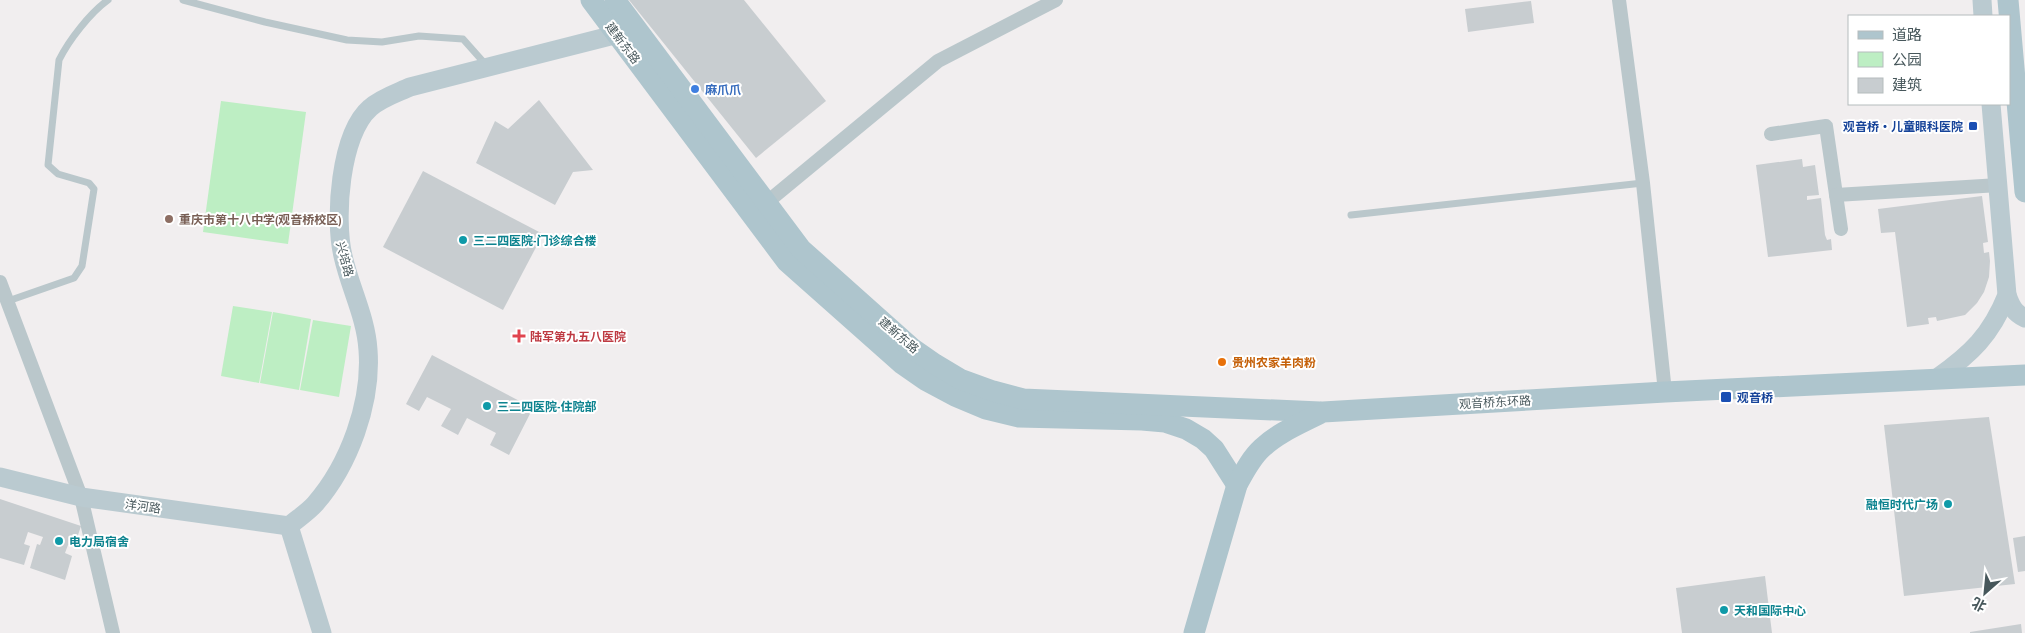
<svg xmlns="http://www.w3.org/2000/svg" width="2025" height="633" viewBox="0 0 2025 633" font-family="'PT Sans Narrow','Noto Sans SC',sans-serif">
  <rect width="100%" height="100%" fill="#f1eeef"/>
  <g fill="#bdeec3">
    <path d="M221 101 306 112 288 244 203 232Z"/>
    <path d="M233 306 272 312 259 383 221 376Z"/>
    <path d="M273 312 311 319 299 390 260 383Z"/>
    <path d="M313 320 351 326 339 397 300 390Z"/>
  </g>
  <g fill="#c8cdd0">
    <path d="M629 0H744L826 101 756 158Z"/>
    <path d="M1531 1 1534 23 1468 32 1465 9Z"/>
    <path d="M539 100 593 170 573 172 555 205 476 163 495 121 508 129Z"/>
    <path d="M1802 159 1803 167 1815 165 1819 195 1807 196V200L1821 198 1825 235 1827 240 1831 239 1832 250 1768 257 1756 165Z"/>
    <path d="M423 171 543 234 503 310 383 247Z"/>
    <path d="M1982 196 1988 242 1983 243 1984 253 1989 252 1990 261 1989 277 1984 292 1977 303 1965 315 1937 321 1936 317 1928 318 1929 324 1907 327 1895 232 1881 233 1878 209Z"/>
    <path d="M432 355 533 408 509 455 490 445 496 433 467 418 458 435 441 426 451 409 427 397 419 411 406 404Z"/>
    <path d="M1989 417 2015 584 1904 596 1884 425Z"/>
    <path d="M0 499 81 526 74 547 68 545 65 553 72 556 65 580 30 568 37 544 40 545 43 537 28 532 24 544 30 546 24 565 0 558Z"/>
    <path d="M2025 536V571L2018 572 2013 538Z"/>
    <path d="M1765 576 1772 633H1682L1676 588Z"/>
    <path d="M2021 624 2022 633H1970V632Z"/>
  </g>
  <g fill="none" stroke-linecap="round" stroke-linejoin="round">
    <g stroke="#bac7cb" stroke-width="7">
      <path d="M183 0 265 22 347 40 382 42 419 36 463 39 487 66"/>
      <path d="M1351 215 1643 183"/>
      <path d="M8 301 74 278 82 266 94 189 89 183 58 174 48 165 59 60C69 40 90 13 108 0"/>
    </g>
    <g stroke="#bac7cb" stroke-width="14">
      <path d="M1619 0 1643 183 1665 392"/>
      <path d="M1771 134 1826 126 1841 229"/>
      <path d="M1836 195 1999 185"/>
      <path d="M766 203 938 61 1056 0"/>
      <path d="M0 282 81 497 113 633"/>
    </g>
    <g stroke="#bacad0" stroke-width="19">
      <path d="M1982 0 1983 16"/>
      <path d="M2007 295C2011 306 2014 313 2025 318"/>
      <path d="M1937 378C1971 354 1991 335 2007 295L1991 104"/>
      <path d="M0 477 81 497 289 526"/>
      <path d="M322 633 289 526C297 519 308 512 315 504 349 465 372 403 368 350 366 317 350 288 343 256 334 219 340 134 370 108 381 98 397 93 410 87L630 31"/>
    </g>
    <g stroke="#aec5cd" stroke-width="21">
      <path d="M591 0 787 262 902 364 925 380 955 396 986 409 1019 417 1142 420 1165 422 1186 429 1203 439 1214 449 1237 485"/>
      <path d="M615 0 801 249 912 348 935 364 960 379 993 391 1023 399 1320 412"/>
      <path d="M2008 0 2025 192"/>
      <path d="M1194 633 1237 485C1244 472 1251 458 1262 448 1279 432 1302 423 1323 412L1665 392 2025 375"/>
    </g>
  </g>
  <circle fill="#3f7fe0" stroke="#fff" stroke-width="2" cx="695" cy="89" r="5"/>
  <g fill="#1a4fb4" stroke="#fff" stroke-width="2">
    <rect x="1968" y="121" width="10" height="10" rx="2.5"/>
    <rect x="1720" y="391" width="12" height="12" rx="2.5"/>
  </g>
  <circle fill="#8d6e63" stroke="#fff" stroke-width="2" cx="169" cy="219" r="5"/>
  <g fill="#0f9aa8" stroke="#fff" stroke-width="2">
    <circle cx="463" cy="240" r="5"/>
    <circle cx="487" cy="406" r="5"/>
    <circle cx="1948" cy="504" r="5"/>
    <circle cx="59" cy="541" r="5"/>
    <circle cx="1724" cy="610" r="5"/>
  </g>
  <path fill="#e0444e" stroke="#fff" stroke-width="2" d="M516.5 328.5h5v5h5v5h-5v5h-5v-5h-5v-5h5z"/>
  <circle fill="#e8710a" stroke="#fff" stroke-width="2" cx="1222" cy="362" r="5"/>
  <g text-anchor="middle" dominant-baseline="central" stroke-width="4" stroke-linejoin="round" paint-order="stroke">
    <g font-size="12" fill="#47575b" stroke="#fff">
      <text transform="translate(623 43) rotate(53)">建新东路</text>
      <text transform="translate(345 259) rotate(75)">兴培路</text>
      <text transform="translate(899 335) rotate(40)">建新东路</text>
      <text transform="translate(1495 402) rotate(-3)">观音桥东环路</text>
      <text transform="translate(143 506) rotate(8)">洋河路</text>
    </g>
    <g font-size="12" font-weight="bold" fill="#366cbe" stroke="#fff" text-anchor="start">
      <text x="705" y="89">麻爪爪</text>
    </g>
    <g font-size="12" font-weight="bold" fill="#164399" stroke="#fff" text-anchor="end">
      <text x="1963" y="126">观音桥‧儿童眼科医院</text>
      <text x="1737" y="397" text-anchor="start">观音桥</text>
    </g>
    <g font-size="12" font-weight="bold" fill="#785e54" stroke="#fff" text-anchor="start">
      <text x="179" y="219">重庆市第十八中学(观音桥校区)</text>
    </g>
    <g font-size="12" font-weight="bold" fill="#0d838f" stroke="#fff" text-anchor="start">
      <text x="473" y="240">三二四医院-门诊综合楼</text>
      <text x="497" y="406">三二四医院-住院部</text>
      <text x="1938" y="504" text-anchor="end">融恒时代广场</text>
      <text x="69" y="541">电力局宿舍</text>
      <text x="1734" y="610">天和国际中心</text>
    </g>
    <g font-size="12" font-weight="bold" fill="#be3a42" stroke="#fff" text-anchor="start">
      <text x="530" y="336">陆军第九五八医院</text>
    </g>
    <g font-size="12" font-weight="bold" fill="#c56008" stroke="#fff" text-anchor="start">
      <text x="1232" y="362">贵州农家羊肉粉</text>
    </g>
  </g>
  <rect x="1848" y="15" width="162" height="90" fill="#ffffff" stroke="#b5bcbd"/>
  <rect x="1858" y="31" width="25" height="8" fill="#aec5cd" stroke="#b5bcbd"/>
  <text x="1892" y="40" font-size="15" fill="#47575b">道路</text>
  <rect x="1858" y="52" width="25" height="15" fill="#bdeec3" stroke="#b5bcbd"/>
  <text x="1892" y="65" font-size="15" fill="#47575b">公园</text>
  <rect x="1858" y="78" width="25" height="15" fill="#c8cdd0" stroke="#b5bcbd"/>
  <text x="1892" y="90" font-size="15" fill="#47575b">建筑</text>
  <g transform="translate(1985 593) rotate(207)" stroke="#ffffff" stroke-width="4" paint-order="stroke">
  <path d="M0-4L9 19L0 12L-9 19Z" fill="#47575b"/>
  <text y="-8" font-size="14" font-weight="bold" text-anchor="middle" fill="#47575b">北</text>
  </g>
</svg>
